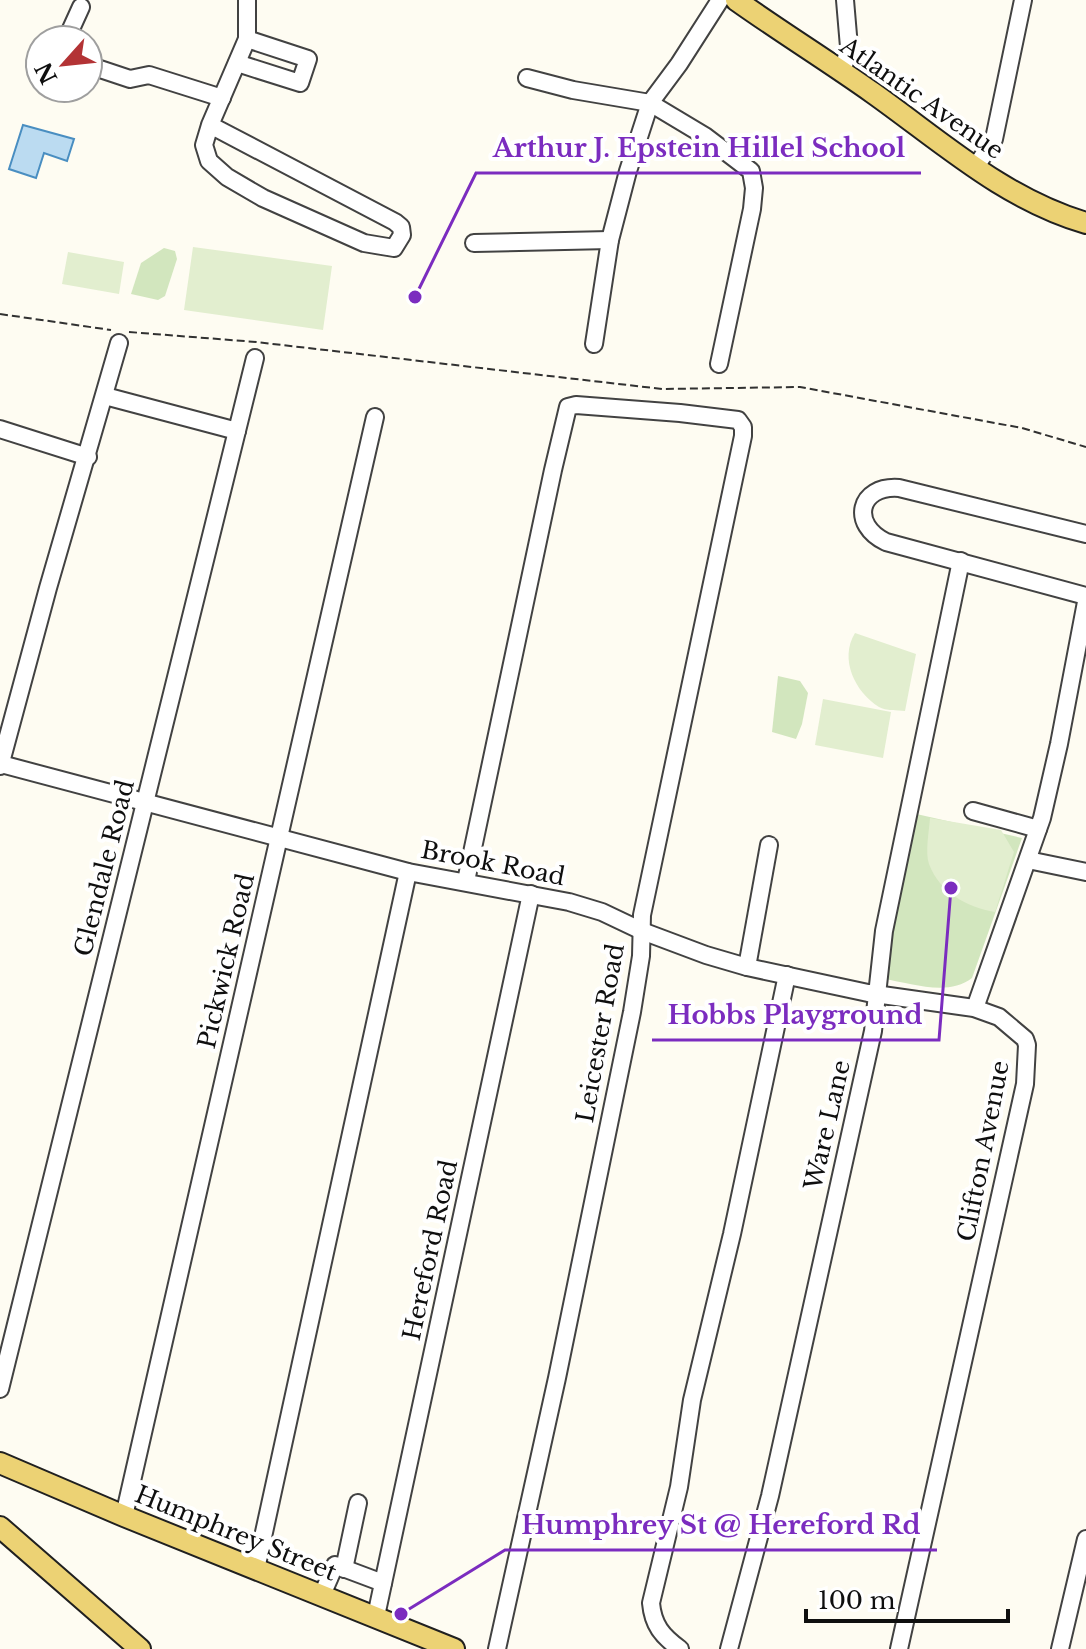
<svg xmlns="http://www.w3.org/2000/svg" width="1086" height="1649" viewBox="0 0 1086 1649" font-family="'Libre Baskerville',serif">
  <rect width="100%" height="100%" fill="#fefcf2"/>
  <g fill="#d2e6be">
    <path d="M164 248 175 251 177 259 165 296 158 300 131 294 141 263Z"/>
    <path d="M778 676 800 681 808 693 802 724 796 739 772 732Z"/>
    <path d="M912 813 1022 838 972 978C948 997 911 983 884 979Z"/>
  </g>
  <g fill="#e2eecf">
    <path d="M193 247 332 266 323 330 184 310Z"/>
    <path d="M68 252 124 262 119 294 62 284Z"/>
    <path d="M855 633 916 654 905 711C897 710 886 711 879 707 855 692 839 659 855 633Z"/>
    <path d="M823 699 891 712 883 758 815 745Z"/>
    <path d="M930 818 1001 830 1014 852 995 912C967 907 940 893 929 864 925 852 929 832 930 818Z"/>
  </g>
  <path fill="#bbdbf1" stroke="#498ec1" stroke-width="2" d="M23 125 74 139 67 161 44 153 36 178 9 169Z"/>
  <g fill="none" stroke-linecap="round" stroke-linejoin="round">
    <g stroke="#424242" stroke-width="20">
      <g id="minor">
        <path d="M66 40 81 7"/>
        <path d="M237 63 300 83 308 59 247 39"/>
        <path d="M88 65 130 79 149 75 222 98"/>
        <path d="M842 73 849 47 845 0"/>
        <path d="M527 78 573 90 650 103 705 136 751 171 754 188 752 209 719 364"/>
        <path d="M210 125 395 222 401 227 402 235 394 248 364 243 263 198 227 177 209 161 204 145 210 125 247 39V0"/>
        <path d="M975 168 994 139 1023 0"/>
        <path d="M474 243 610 240"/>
        <path d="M594 344 610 240 628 171 650 103 679 64 720 0"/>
        <path d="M105 396 237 431"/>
        <path d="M0 429 88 457"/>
        <path d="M1086 534 899 488C858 485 850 525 886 542L1086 596"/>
        <path d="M1 764 408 872 569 902 602 912 642 931 706 955 747 967 868 993 974 1008 999 1017 1025 1039 1027 1045 1025 1084 899 1649"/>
        <path d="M0 766 48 588 119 343"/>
        <path d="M973 811 1038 829"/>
        <path d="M1028 860 1086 872"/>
        <path d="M466 881 553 470 568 407 576 405 680 413 738 420 743 427V436L642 915 641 956 632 1012 557 1378 497 1649"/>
        <path d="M747 967 769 845"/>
        <path d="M975 1008 1042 818 1059 744 1086 602"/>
        <path d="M0 1389 255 358"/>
        <path d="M124 1516 375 417"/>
        <path d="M256 1569 408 872"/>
        <path d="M344 1569 358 1503"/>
        <path d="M322 1595 335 1565 383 1583"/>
        <path d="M376 1616 531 894"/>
        <path d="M680 1649C662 1636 653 1625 651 1603L679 1487 692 1400 732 1234 787 975"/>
        <path d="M729 1649 770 1496 873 1031 884 931 961 561"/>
        <path d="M1060 1649 1086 1539"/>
      </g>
    </g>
    <g stroke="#202020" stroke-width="24">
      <g id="major">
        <path d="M736 0C781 32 828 61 873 93 942 142 1004 199 1086 223"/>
        <path d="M0 1463 124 1516 454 1649"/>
        <path d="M0 1527 140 1649"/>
      </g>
    </g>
    <g stroke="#313131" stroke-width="2" stroke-dasharray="8 4" stroke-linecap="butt">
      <path d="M0 314 111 330"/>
      <path d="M129 332 256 342 662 389 800 387 1022 428 1086 447"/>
    </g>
    <use href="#minor" stroke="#fff" stroke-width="16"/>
    <use href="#major" stroke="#ecd274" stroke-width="20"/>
  </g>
  <g text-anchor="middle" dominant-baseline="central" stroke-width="8" stroke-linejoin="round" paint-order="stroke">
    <g font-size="24" fill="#0f0f0f" stroke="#fff">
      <text transform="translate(922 98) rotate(35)">Atlantic Avenue</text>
      <text transform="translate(493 863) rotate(11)">Brook Road</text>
      <text transform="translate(104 868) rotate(-76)">Glendale Road</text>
      <text transform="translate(226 961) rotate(-77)">Pickwick Road</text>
      <text transform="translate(600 1033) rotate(-80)">Leicester Road</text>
      <text transform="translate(827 1125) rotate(-77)">Ware Lane</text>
      <text transform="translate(983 1151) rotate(-79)">Clifton Avenue</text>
      <text transform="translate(430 1250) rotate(-78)">Hereford Road</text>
      <text transform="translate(236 1533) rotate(22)">Humphrey Street</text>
    </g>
  </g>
  <path fill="none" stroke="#7b2cbf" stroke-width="3" d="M415 297L476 173H921M951 888L939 1040H652M401 1614L505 1550H937"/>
  <g fill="#7b2cbf" stroke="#fff" stroke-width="3">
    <circle cx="415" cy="297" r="8"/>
    <circle cx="951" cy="888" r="8"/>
    <circle cx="401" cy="1614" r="8"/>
  </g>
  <g font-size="26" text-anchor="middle" font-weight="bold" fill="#7b2cbf" stroke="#fff" stroke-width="8" stroke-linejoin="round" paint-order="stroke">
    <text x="699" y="157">Arthur J. Epstein Hillel School</text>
    <text x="795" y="1024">Hobbs Playground</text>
    <text x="721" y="1534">Humphrey St @ Hereford Rd</text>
  </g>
  <g transform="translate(64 64) rotate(243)"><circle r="38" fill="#ffffff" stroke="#9f9f9f" stroke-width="2"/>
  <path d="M0-6L14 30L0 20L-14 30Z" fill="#b33335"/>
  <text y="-12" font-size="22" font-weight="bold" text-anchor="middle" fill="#0f0f0f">N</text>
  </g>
  <path d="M806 1609v12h202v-12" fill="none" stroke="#0f0f0f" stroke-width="4"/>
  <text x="818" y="1609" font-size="24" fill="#0f0f0f" stroke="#ffffff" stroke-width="6" paint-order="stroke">100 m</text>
</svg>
